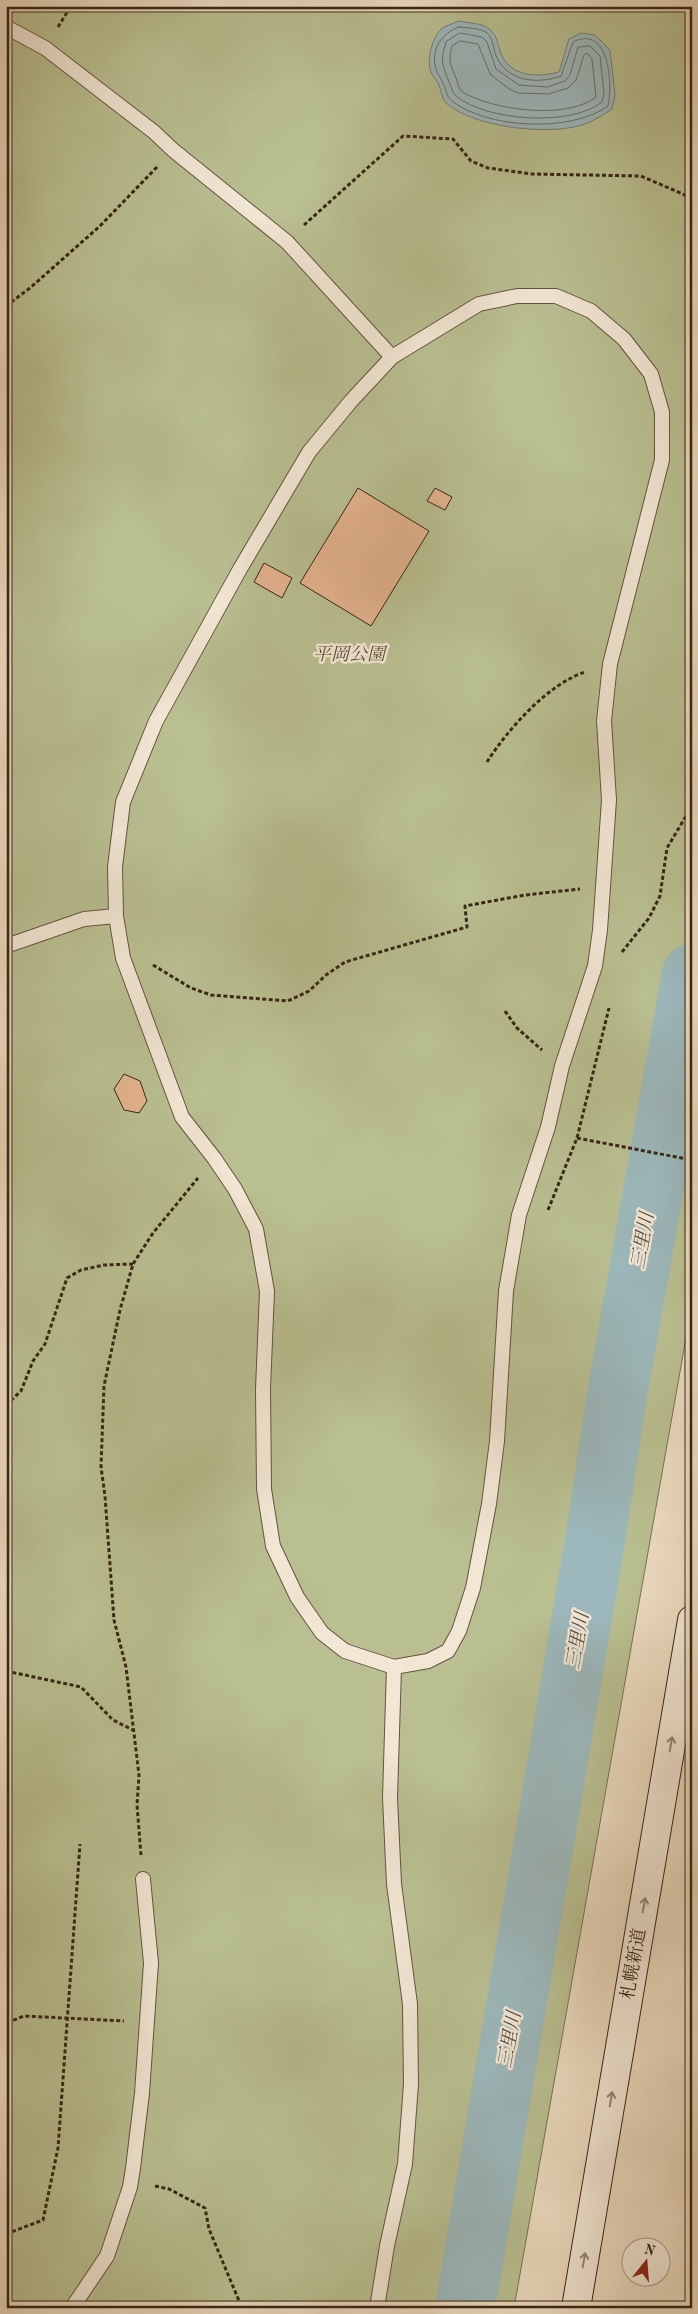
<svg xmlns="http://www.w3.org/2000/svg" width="698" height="2314" viewBox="0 0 698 2314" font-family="'Old Standard TT','Noto Serif JP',serif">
  <rect width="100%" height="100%" fill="#ebdabf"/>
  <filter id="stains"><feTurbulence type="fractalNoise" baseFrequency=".004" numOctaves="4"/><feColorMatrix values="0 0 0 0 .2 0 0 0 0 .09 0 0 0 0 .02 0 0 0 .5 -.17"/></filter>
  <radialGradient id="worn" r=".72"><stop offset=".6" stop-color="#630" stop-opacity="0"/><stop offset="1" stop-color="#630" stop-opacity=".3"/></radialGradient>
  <path fill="#b9bf91" stroke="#787252" d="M6 6H692V1304L514 2308H6Z"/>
  <path fill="#9cb8bc" stroke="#747e79" d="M459 21C467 23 482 23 488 28 497 35 497 41 500 51 509 77 536 78 559 72L569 39 581 33 595 35 610 50 615 95 612 109C601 116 591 123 578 126 544 135 473 127 446 103 442 99 441 91 439 85 437 81 433 77 431 72 426 59 433 34 444 27 449 25 454 23 459 21Z"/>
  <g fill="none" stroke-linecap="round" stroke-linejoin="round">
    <g stroke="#6a6f68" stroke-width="1">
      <path d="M459 27C467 28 479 28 486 32 493 38 493 45 495 53 505 81 535 85 561 76L573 42C609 24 613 83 608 106 571 133 486 129 451 100 446 96 446 88 443 83 441 78 437 74 436 69 430 49 442 33 459 27Z"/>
      <path d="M460 33 482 37 487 42 496 69 519 85 547 87 565 81 570 75 578 47 590 46 600 56 604 94 602 102C571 127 486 121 456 96 452 92 451 86 449 82 442 63 440 63 446 42Z"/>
      <path d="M461 41 478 44 490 74 509 89 518 93 548 94 568 88 576 80 584 55 587 53 592 59 596 97C569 118 510 111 480 100 474 97 464 95 460 89 458 86 457 81 456 78 450 63 448 62 452 46Z"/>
    </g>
    <path stroke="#9cb8bc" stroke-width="60" d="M465 2308 595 1541 616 1400 692 974"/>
  </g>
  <g fill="#e3b38e" stroke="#372614">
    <path d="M358 488 429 531 371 626 300 583Z"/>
    <path d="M435 488 452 497 445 510 427 501Z"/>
    <path d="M264 563 292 578 282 598 254 582Z"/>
    <path d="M124 1074 140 1081 147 1101 139 1113 124 1110 114 1089Z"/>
  </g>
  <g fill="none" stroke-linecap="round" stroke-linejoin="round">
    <g stroke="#64533f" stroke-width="16">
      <g id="lane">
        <path d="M6 27 45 48 154 132 173 150 287 242 392 357"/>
        <path d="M517 296H556L591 311 624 339 651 374 662 412V460L610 664 604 721 609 800 600 930 595 966 562 1066 548 1127 519 1215 506 1291 497 1441 489 1504 473 1588 459 1631 448 1651 428 1661 394 1667 345 1651 322 1633 297 1597 273 1546 264 1489 263 1389 267 1291 256 1229 235 1189 214 1158 182 1117 123 958 116 916 115 867 123 802 156 721 240 569 309 452 351 401 392 357 479 304Z"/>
        <path d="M6 946 84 919 116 916"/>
        <path d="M72 2308 107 2256 130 2187 133 2168 142 2093 151 1963 143 1879"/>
        <path d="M377 2308 387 2246 405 2164 411 2084 410 2004 394 1884 390 1798 394 1667"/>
      </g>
    </g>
    <g stroke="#372614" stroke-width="30">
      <path id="secondary" d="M576 2308 692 1620"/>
    </g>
    <g stroke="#372614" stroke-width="3" stroke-dasharray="4 2.5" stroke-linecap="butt">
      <path d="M58 27 71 6"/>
      <path d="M304 225 403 136 453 139 471 161 488 168 532 174 641 176 692 198"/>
      <path d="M6 306 30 288 100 226 157 167"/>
      <path d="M692 627V635"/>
      <path d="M487 762C508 729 548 684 585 672"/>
      <path d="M622 952 649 918 660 896 667 848 692 806"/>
      <path d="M153 965 191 988 211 995 288 1001 309 991 326 975 345 962 467 927 465 906 525 895 580 889"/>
      <path d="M505 1011 517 1028 542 1050"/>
      <path d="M577 1138 692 1160"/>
      <path d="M548 1210 577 1138 609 1008"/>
      <path d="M6 1405 21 1391 33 1361 45 1344 67 1278 81 1270 104 1265 133 1264"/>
      <path d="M6 1671 81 1687 113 1720 133 1730"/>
      <path d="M141 1855 137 1805 139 1775 126 1667 114 1620 105 1496 101 1467 104 1386 120 1310 133 1264 153 1233 198 1178"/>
      <path d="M6 2031 12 2021 24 2016 124 2021"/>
      <path d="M155 2186 169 2189 205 2208 209 2229 242 2308"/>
      <path d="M6 2234 43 2220 58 2148 80 1844"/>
    </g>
    <use href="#lane" stroke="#f2e7d5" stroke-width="14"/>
    <use href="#secondary" stroke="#f2e7d5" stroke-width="28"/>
  </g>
  <defs><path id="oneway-shaft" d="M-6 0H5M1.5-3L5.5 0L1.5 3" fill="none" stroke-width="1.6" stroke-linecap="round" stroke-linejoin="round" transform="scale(1.25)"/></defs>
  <g stroke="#948674">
    <use href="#oneway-shaft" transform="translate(671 1744) rotate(-80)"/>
    <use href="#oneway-shaft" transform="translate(644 1905) rotate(-80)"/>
    <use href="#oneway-shaft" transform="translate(611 2099) rotate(-80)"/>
    <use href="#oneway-shaft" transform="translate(584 2260) rotate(-80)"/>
  </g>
  <g text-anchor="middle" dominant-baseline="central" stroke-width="5" stroke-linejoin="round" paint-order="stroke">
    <g font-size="18" font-style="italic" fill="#584c33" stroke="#f2e7d5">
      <text x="349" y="655">平岡公園</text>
    </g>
    <g font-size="18" fill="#372614" stroke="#f2e7d5">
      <text transform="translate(634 1964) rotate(-80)">札幌新道</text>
    </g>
    <g font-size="19" font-style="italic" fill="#504a3e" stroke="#f2e7d5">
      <text transform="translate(644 1241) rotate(-80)">三里川</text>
      <text transform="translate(579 1641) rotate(-80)">三里川</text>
      <text transform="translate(511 2040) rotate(-80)">三里川</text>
    </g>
  </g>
  <rect width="698" height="2314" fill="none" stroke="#ebdabf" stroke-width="25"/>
  <rect x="8" y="8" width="683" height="2299" fill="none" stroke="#372614" stroke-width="2.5"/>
  <rect x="12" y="12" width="673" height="2289" fill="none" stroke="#372614"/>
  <g transform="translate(646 2262) rotate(17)"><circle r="24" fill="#f2e7d5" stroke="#a79a88"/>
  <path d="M0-4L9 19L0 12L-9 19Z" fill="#8f2418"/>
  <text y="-8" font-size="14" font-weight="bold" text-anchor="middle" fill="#372614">N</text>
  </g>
  <rect width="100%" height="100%" filter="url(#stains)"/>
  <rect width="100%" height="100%" fill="url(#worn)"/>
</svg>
